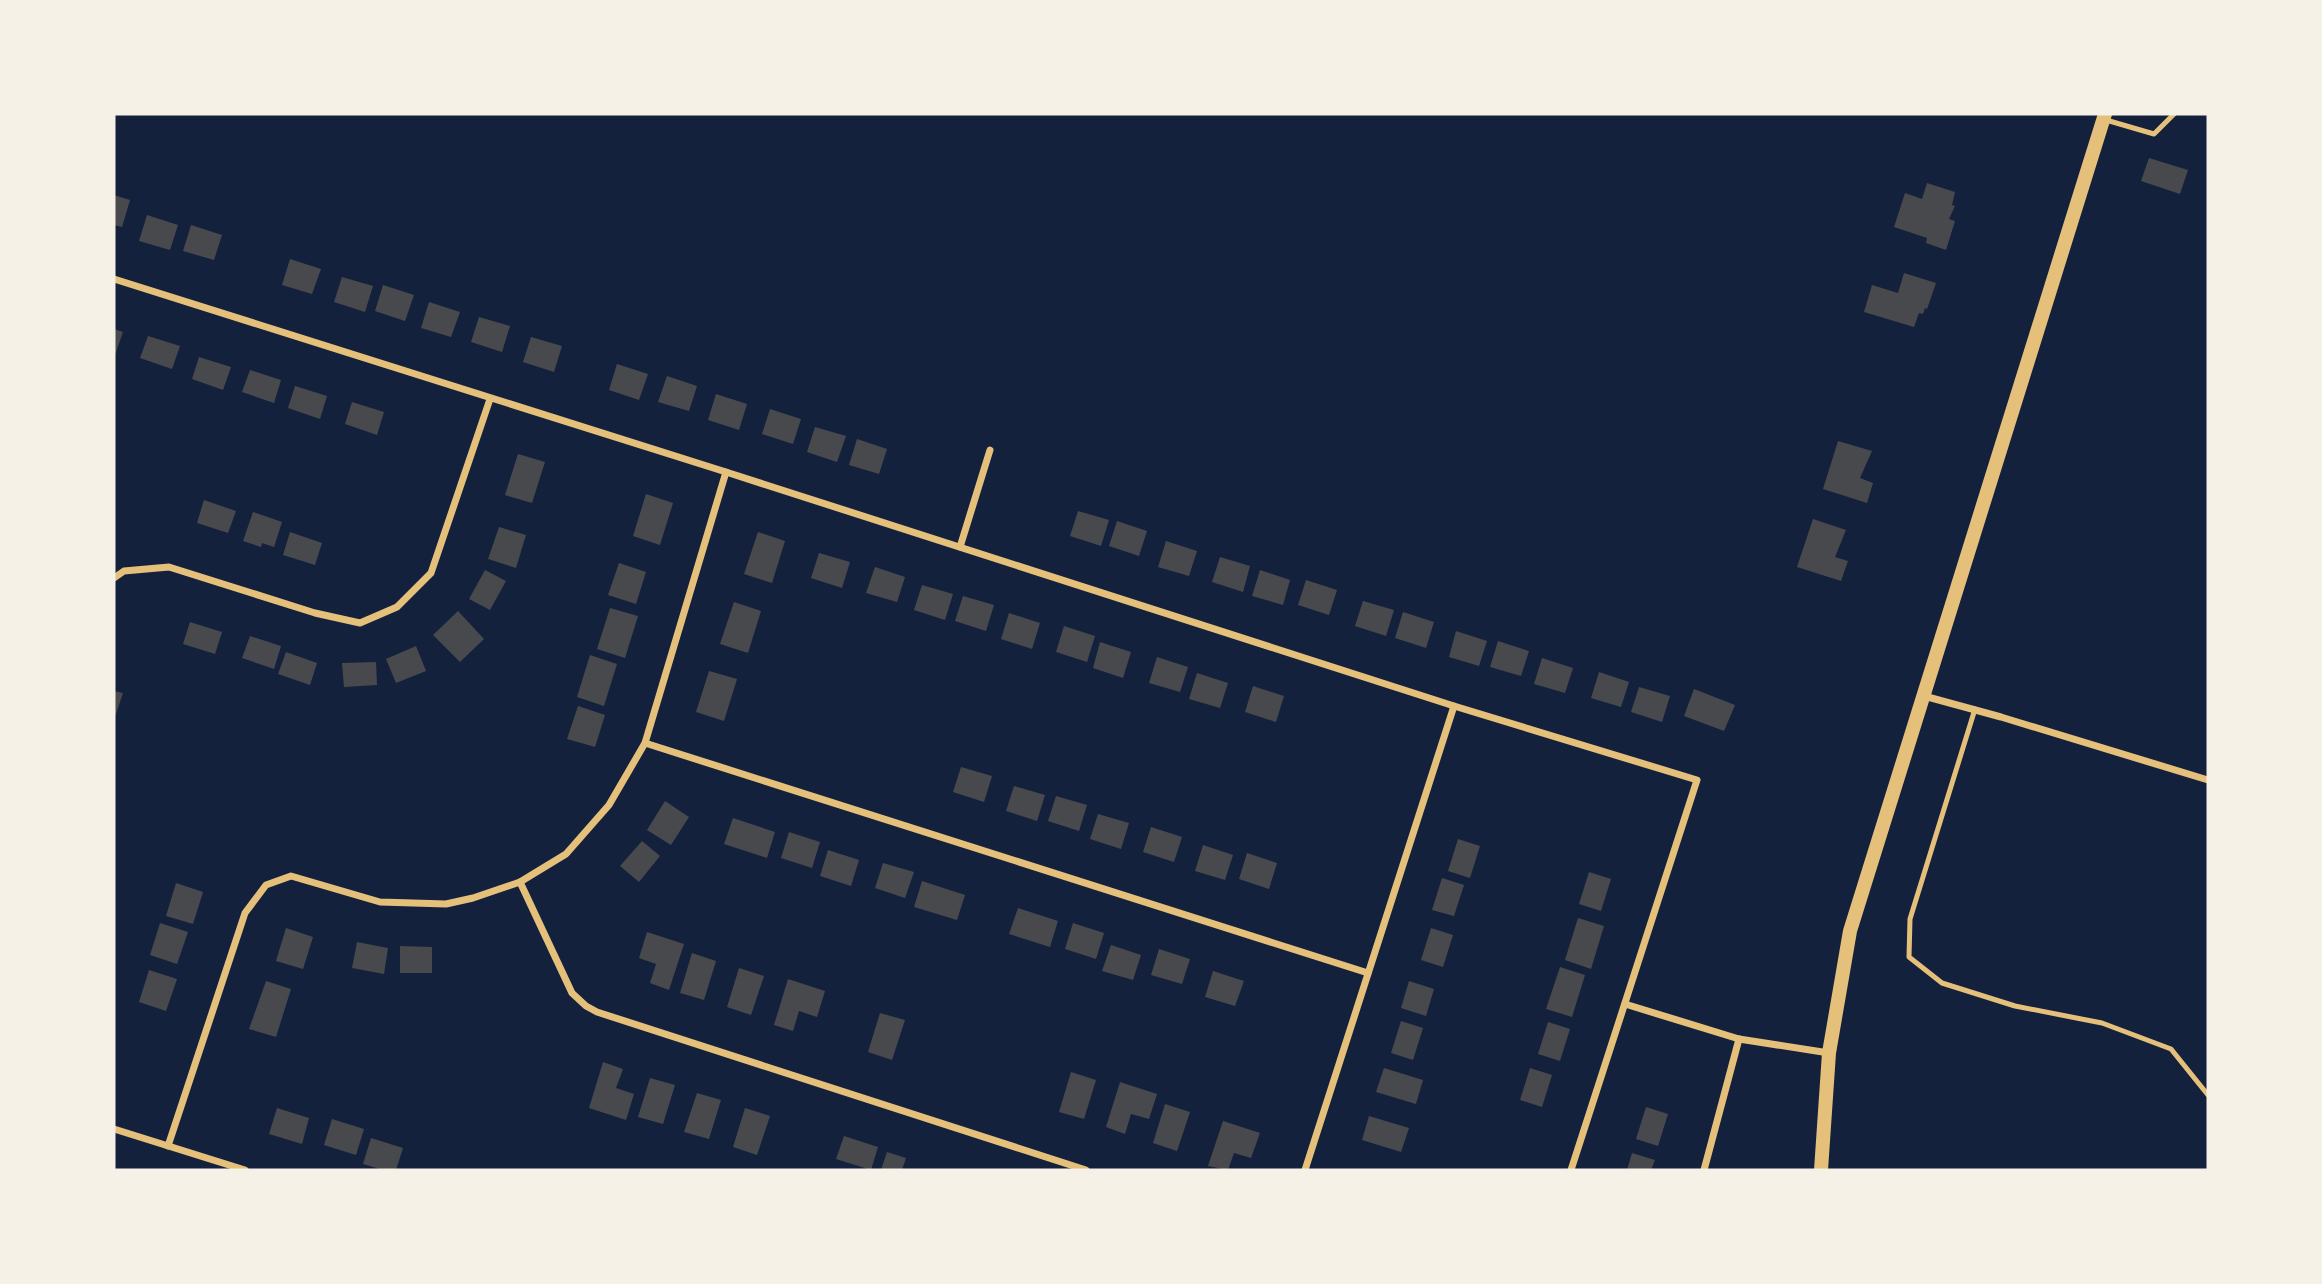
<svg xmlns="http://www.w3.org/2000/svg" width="2322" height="1284" viewBox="0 0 2322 1284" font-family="Cabin,sans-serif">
  <rect width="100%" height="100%" fill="#14213d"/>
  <g fill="#48494c">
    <path d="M2149 158 2188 170 2180 194 2141 181Z"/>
    <path d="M1927 183 1955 192 1952 205 1955 206 1949 219 1955 221 1946 250 1926 243 1927 238 1894 227 1905 193 1922 199Z"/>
    <path d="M114 195 130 200 122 227 114 225Z"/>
    <path d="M147 215 178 225 170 250 139 241Z"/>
    <path d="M191 225 222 235 214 260 183 251Z"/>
    <path d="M290 259 321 269 312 294 282 285Z"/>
    <path d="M1904 273 1936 283 1927 309 1925 308 1923 314 1919 313 1914 327 1864 312 1872 285 1898 293Z"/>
    <path d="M342 277 373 286 365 312 334 302Z"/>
    <path d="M383 285 414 295 405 321 375 311Z"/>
    <path d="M429 302 460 312 451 337 421 328Z"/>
    <path d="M479 317 510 326 502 352 471 342Z"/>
    <path d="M114 329 123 332 114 358Z"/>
    <path d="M148 336 180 346 172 369 140 358Z"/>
    <path d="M531 337 562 346 554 372 523 362Z"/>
    <path d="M199 357 231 367 223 390 192 379Z"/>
    <path d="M617 364 648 374 639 400 609 390Z"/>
    <path d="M250 370 281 380 274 403 242 392Z"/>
    <path d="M667 376 697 386 689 411 658 402Z"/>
    <path d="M295 386 327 396 320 419 288 408Z"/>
    <path d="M716 394 747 404 739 430 708 420Z"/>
    <path d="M352 402 384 412 377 435 345 424Z"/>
    <path d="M770 409 801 419 793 444 762 434Z"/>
    <path d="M815 427 846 436 837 462 807 452Z"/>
    <path d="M857 439 887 449 879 474 849 465Z"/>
    <path d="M1838 441 1872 451 1860 478 1873 483 1867 503 1823 489Z"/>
    <path d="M518 454 545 462 532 503 505 495Z"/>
    <path d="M646 494 673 503 660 545 633 536Z"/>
    <path d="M204 500 236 511 228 533 197 523Z"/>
    <path d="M1078 511 1109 520 1101 546 1070 536Z"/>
    <path d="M253 512 282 522 274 547 262 543 261 547 243 541Z"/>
    <path d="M1813 519 1846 530 1835 557 1848 561 1841 581 1797 567Z"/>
    <path d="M1117 521 1147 531 1139 556 1109 546Z"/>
    <path d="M499 527 526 535 516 568 488 559Z"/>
    <path d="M290 532 322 543 315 565 283 555Z"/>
    <path d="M758 532 785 541 772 583 744 574Z"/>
    <path d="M1166 541 1197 551 1189 576 1158 567Z"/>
    <path d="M819 553 850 562 842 588 811 578Z"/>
    <path d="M1220 557 1250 566 1243 592 1212 582Z"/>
    <path d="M619 563 646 572 636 604 608 595Z"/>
    <path d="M875 567 905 577 897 602 866 593Z"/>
    <path d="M485 570 506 581 490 610 469 599Z"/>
    <path d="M1260 570 1290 580 1283 605 1252 596Z"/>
    <path d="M1306 580 1337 590 1329 615 1298 605Z"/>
    <path d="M922 585 953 594 945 620 914 610Z"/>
    <path d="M963 596 994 605 986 631 955 621Z"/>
    <path d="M1363 601 1394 610 1386 636 1355 626Z"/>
    <path d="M734 602 761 611 748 653 720 644Z"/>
    <path d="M610 608 638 616 625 658 597 649Z"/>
    <path d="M458 611 484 639 460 662 433 635Z"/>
    <path d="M1403 612 1434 622 1426 648 1395 638Z"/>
    <path d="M1009 613 1040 623 1032 649 1001 639Z"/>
    <path d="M190 622 222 632 215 654 183 644Z"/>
    <path d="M1064 626 1095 636 1087 662 1056 652Z"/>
    <path d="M1456 631 1487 641 1479 666 1449 657Z"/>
    <path d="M250 636 281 646 274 669 242 658Z"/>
    <path d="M1498 641 1529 651 1521 676 1490 667Z"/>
    <path d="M1100 642 1131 652 1123 678 1093 668Z"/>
    <path d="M416 646 426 671 396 683 386 659Z"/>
    <path d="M286 652 317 663 310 685 278 674Z"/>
    <path d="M590 655 617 664 604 706 577 697Z"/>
    <path d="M1157 657 1188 667 1180 692 1149 683Z"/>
    <path d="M1542 658 1573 668 1565 693 1534 684Z"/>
    <path d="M376 662 377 685 344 687 342 663Z"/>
    <path d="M709 671 737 679 724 721 696 712Z"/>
    <path d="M1599 672 1629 682 1621 707 1591 698Z"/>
    <path d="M1197 673 1228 683 1220 708 1189 699Z"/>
    <path d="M1253 686 1284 696 1276 722 1245 712Z"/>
    <path d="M1639 687 1670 696 1662 722 1631 712Z"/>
    <path d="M1694 689 1735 705 1724 731 1684 716Z"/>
    <path d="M114 691 123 693 114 720Z"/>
    <path d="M578 706 605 715 595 747 567 739Z"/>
    <path d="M961 767 992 776 984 802 953 792Z"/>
    <path d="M1014 786 1045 795 1037 821 1006 811Z"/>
    <path d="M1056 796 1087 805 1079 831 1048 821Z"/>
    <path d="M665 801 689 817 671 845 647 830Z"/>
    <path d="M1098 814 1129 823 1121 849 1090 839Z"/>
    <path d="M733 818 775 832 767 858 724 844Z"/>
    <path d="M1151 827 1182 837 1174 862 1143 852Z"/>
    <path d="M789 832 820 842 812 868 781 858Z"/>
    <path d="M1458 839 1480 846 1470 878 1448 871Z"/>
    <path d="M642 841 660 856 639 882 620 866Z"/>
    <path d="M1203 845 1233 855 1225 880 1195 871Z"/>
    <path d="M828 850 859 860 851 886 820 876Z"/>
    <path d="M1247 853 1277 863 1269 889 1239 879Z"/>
    <path d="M883 863 914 872 905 898 875 888Z"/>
    <path d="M1589 872 1611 879 1601 911 1579 904Z"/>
    <path d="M1442 878 1464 885 1454 916 1432 910Z"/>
    <path d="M922 881 965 895 957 920 914 907Z"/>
    <path d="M176 883 203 892 193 924 166 916Z"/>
    <path d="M1018 908 1058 921 1050 947 1009 934Z"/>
    <path d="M1578 918 1604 926 1591 969 1565 960Z"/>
    <path d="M160 923 188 932 177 964 150 955Z"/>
    <path d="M1073 923 1104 933 1096 959 1065 949Z"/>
    <path d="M286 928 313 937 303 969 276 961Z"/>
    <path d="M1431 928 1453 935 1443 967 1421 960Z"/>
    <path d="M647 932 684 944 669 990 650 983 656 964 639 958Z"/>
    <path d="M357 942 388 948 384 974 352 968Z"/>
    <path d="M1111 945 1141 955 1133 980 1102 971Z"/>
    <path d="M400 946 432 947V973H400Z"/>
    <path d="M1159 949 1190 959 1182 984 1151 975Z"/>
    <path d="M692 953 716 961 704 1000 680 993Z"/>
    <path d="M1560 967 1585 975 1572 1017 1546 1009Z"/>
    <path d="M739 968 764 976 751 1015 727 1007Z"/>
    <path d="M149 970 177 979 166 1011 139 1002Z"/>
    <path d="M1213 971 1244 981 1235 1006 1205 997Z"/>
    <path d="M788 979 825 991 817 1017 799 1011 793 1031 774 1025Z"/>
    <path d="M266 981 291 989 276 1037 249 1029Z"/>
    <path d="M1409 981 1434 989 1426 1016 1401 1008Z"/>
    <path d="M880 1013 905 1020 892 1060 868 1052Z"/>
    <path d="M1401 1021 1423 1028 1413 1060 1391 1053Z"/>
    <path d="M1548 1022 1570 1029 1560 1061 1538 1054Z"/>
    <path d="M603 1062 623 1069 616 1088 634 1094 626 1120 589 1108Z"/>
    <path d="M1384 1068 1423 1080 1416 1104 1376 1092Z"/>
    <path d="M1530 1068 1552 1075 1542 1107 1520 1100Z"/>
    <path d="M1071 1072 1096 1080 1084 1119 1059 1112Z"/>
    <path d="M650 1078 675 1085 663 1124 638 1117Z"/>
    <path d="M1120 1082 1157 1094 1149 1119 1131 1114 1125 1134 1106 1127Z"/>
    <path d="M697 1093 721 1100 709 1139 684 1132Z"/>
    <path d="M1165 1104 1190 1112 1177 1151 1153 1143Z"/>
    <path d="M1646 1107 1668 1114 1658 1146 1636 1139Z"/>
    <path d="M277 1108 309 1118 302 1144 269 1134Z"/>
    <path d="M745 1108 770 1116 757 1155 733 1147Z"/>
    <path d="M1369 1116 1409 1128 1401 1152 1362 1140Z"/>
    <path d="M332 1119 364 1129 356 1155 324 1145Z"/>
    <path d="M1223 1121 1260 1133 1251 1158 1234 1153 1228 1170 1208 1166Z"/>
    <path d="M844 1136 878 1147 871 1170 836 1159Z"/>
    <path d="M371 1138 403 1148 396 1170H383L363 1164Z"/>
    <path d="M887 1152 906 1158 902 1170H881Z"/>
    <path d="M1632 1153 1655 1160 1651 1170H1627Z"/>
  </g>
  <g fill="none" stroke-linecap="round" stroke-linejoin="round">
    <g stroke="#e5c07b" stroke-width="5">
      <path d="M2106 120 2154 134 2174 114"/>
      <path d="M1975 709 1910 919 1909 957 1942 983 2015 1006 2102 1023 2171 1049 2208 1095"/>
    </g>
    <g stroke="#e5c07b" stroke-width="7">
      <path d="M114 279 726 472 1454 706 1697 780 1571 1170"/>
      <path d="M960 547 990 450"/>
      <path d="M114 578 124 571 169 567 315 613 360 623 397 607 431 573 490 399"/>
      <path d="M1924 696 2001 717 2208 780"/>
      <path d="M645 743 1368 973"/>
      <path d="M520 882 572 993 586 1006 597 1012 1086 1170"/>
      <path d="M1625 1004 1739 1039 1829 1053"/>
      <path d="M114 1129 245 1170"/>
      <path d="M168 1146 245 913 266 885 291 876 380 902 446 904 473 898 520 882 566 854 609 805 645 743 726 472"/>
      <path d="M1305 1170 1454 706"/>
      <path d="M1704 1170 1739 1039"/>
    </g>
    <path stroke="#e5c07b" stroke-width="14" d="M1821 1170 1829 1053 1850 931 2105 114"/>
  </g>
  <rect width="2322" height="1284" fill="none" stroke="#f6f1e7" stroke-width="231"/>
</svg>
